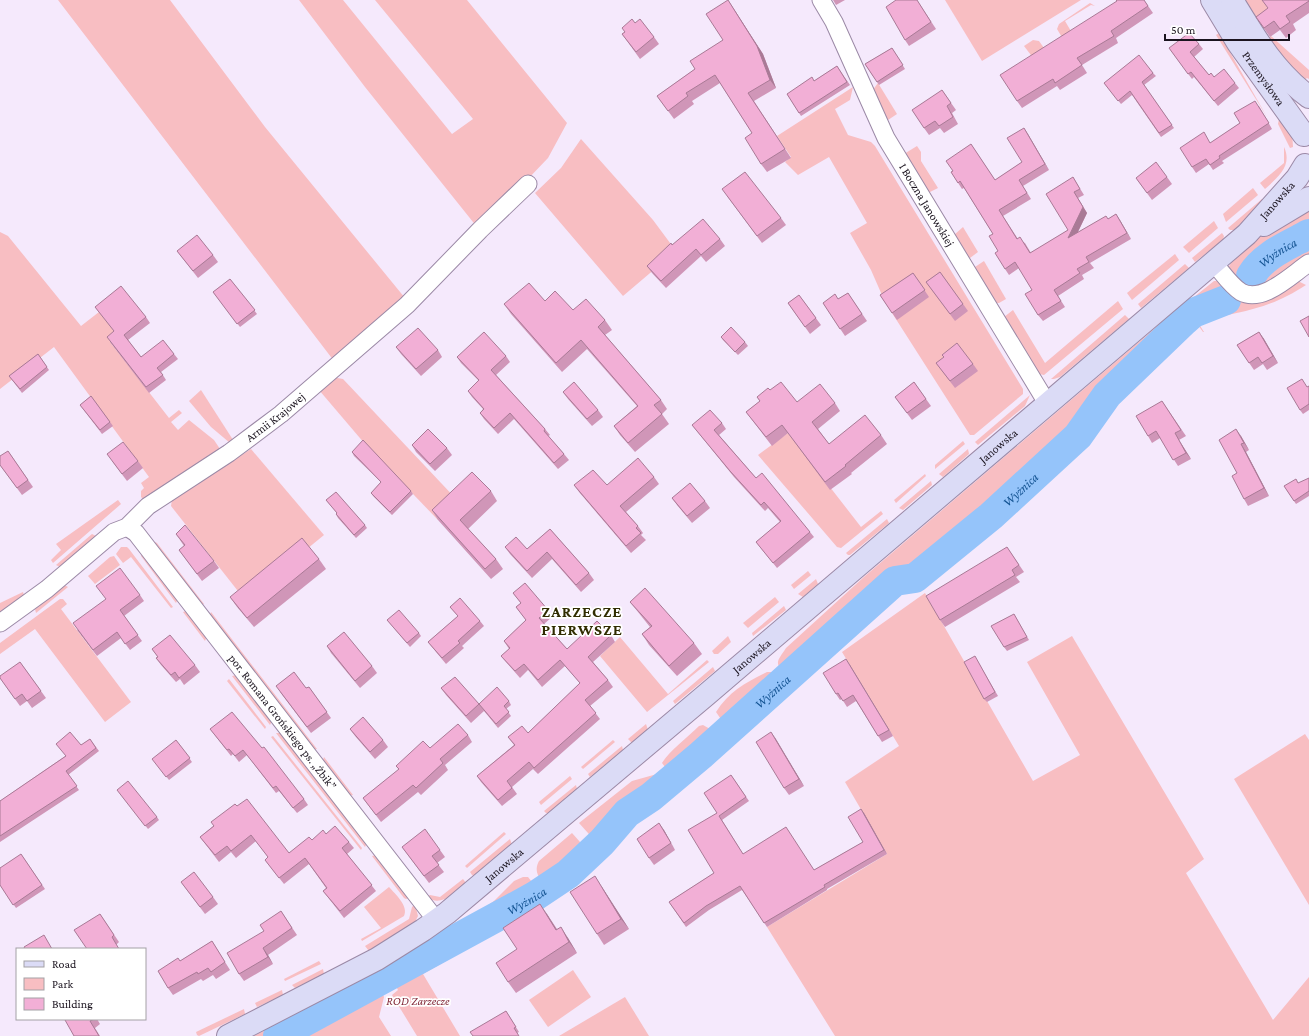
<svg xmlns="http://www.w3.org/2000/svg" width="1309" height="1036" viewBox="0 0 1309 1036" font-family="'Crimson Pro',serif">
  <rect width="100%" height="100%" fill="#f5e9fc"/>
  <g fill="#f8bec2">
    <path d="M58 0H170L265 127 405 298 334 361Z"/>
    <path d="M299 0H343L452 134 473 119 375 0H467L567 123 548 158 526 181 477 227 365 87Z"/>
    <path d="M945 0H1081L982 61Z"/>
    <path d="M1241 0H1266L1274 17 1258 29Z"/>
    <path d="M1090 3 1095 6 1091 5 1065 21 1075 38 1066 44 1057 29 1059 24Z"/>
    <path d="M1219 33 1267 117 1216 35Z"/>
    <path d="M1271 36 1309 70V79L1307 78 1301 82 1265 40Z"/>
    <path d="M1033 40 1039 41 1049 55 1037 63 1024 46Z"/>
    <path d="M878 83 897 114 885 122 872 91Z"/>
    <path d="M853 87 850 100 835 109 848 135 871 142 875 146 1023 389V394L974 435H970L885 302 871 270 850 233 867 223 829 157 798 175 785 162 791 157 777 136Z"/>
    <path d="M1279 119 1292 132 1293 147 1290 148 1278 124Z"/>
    <path d="M581 139 653 220 676 251 623 296 535 193 561 168Z"/>
    <path d="M917 146 921 152V161L938 188 928 193 904 154Z"/>
    <path d="M1284 147C1293 166 1277 178 1265 189L1260 183 1284 163Z"/>
    <path d="M1253 188 1258 195 1226 222 1223 214Z"/>
    <path d="M1262 199V204L1234 230H1230L1228 228Z"/>
    <path d="M1309 206V256L1270 284 1247 289 1228 268 1231 263 1266 232Z"/>
    <path d="M1214 221 1218 228 1189 253 1183 247Z"/>
    <path d="M963 227 978 252 970 258 967 257 954 235Z"/>
    <path d="M0 232 8 236 81 326 99 312 118 336 110 342 169 418 179 410 182 413 171 422 178 430 189 420 214 440 220 449 144 500 141 497V491L144 488 141 483 149 477 54 347 0 389Z"/>
    <path d="M1222 233 1224 236 1223 240 1195 262 1192 258Z"/>
    <path d="M1175 254 1179 260 1132 300 1127 293Z"/>
    <path d="M984 261 1006 299 999 303H995L975 269V267Z"/>
    <path d="M1185 264 1189 268 1141 308 1138 304Z"/>
    <path d="M1214 281H1218L1234 292 1298 281 1306 285C1268 310 1240 312 1197 321L1204 332H1203L1184 305Z"/>
    <path d="M1118 301 1123 309 1044 375 1039 374 1004 317 1013 310 1045 363Z"/>
    <path d="M1174 312 1179 314 1182 319 1105 395 1077 434 989 515 915 576 894 579 785 675C774 662 777 662 786 648L865 576Z"/>
    <path d="M1125 315 1129 319 1060 377 1054 379H1051Z"/>
    <path d="M332 377 343 379 458 501 438 520 365 444 319 390Z"/>
    <path d="M201 390 235 443H230L211 427 189 401Z"/>
    <path d="M1030 395 1025 406 978 445 975 442Z"/>
    <path d="M788 433 861 527 881 511 883 514 841 548 837 547 758 455Z"/>
    <path d="M963 441 965 444 935 469V465Z"/>
    <path d="M251 449 324 535 245 600 171 506 172 499Z"/>
    <path d="M968 449 969 454 943 477 939 474Z"/>
    <path d="M925 474 926 476 896 503 894 500Z"/>
    <path d="M931 481 932 485 903 510 899 508Z"/>
    <path d="M118 500 121 504 53 563 51 560 61 550 56 544Z"/>
    <path d="M887 519 889 523 850 555H848L846 553Z"/>
    <path d="M92 534 96 536 60 567 56 565Z"/>
    <path d="M155 542 157 543 204 604 202 605 153 544Z"/>
    <path d="M121 547H127L129 549 173 607 171 608 131 557 123 563 116 554Z"/>
    <path d="M142 553 178 599 176 603 141 556Z"/>
    <path d="M114 556 120 565 95 584 88 576 110 557Z"/>
    <path d="M808 571 811 575 794 589 791 585Z"/>
    <path d="M816 579 818 584 803 597 798 594Z"/>
    <path d="M64 585 68 587 36 613 35 609Z"/>
    <path d="M23 592 24 595 0 612V603Z"/>
    <path d="M925 593 1033 781 1080 755 1027 662 1072 636 1204 859 1186 873 1273 1020 1309 977V1036H835L767 927 887 854 845 782 899 746 842 652Z"/>
    <path d="M775 597 779 602 748 628 743 623Z"/>
    <path d="M60 599H63L67 604 61 609 131 702 105 722 35 629 0 654V643Z"/>
    <path d="M784 606 786 610 753 636 752 633Z"/>
    <path d="M186 611 207 636 205 641 183 612Z"/>
    <path d="M211 612 317 749 312 750 209 617Z"/>
    <path d="M728 636 731 642 718 654H714L712 651Z"/>
    <path d="M620 637 668 694 707 660 709 662 647 712 600 656Z"/>
    <path d="M713 667 715 671 675 704 673 701Z"/>
    <path d="M767 672H773L780 680 727 728 716 712C729 691 747 682 767 672Z"/>
    <path d="M237 675 272 721 270 725 232 676Z"/>
    <path d="M229 679 266 727 265 729 227 681Z"/>
    <path d="M646 724 648 730 632 743 628 739Z"/>
    <path d="M703 725 710 729 716 738 672 776 662 763C669 751 688 737 699 726Z"/>
    <path d="M276 733H281L367 843 365 847Z"/>
    <path d="M1305 734 1309 740V905L1234 779Z"/>
    <path d="M273 736 362 848 361 850 271 737Z"/>
    <path d="M613 740 615 742 583 769 581 767Z"/>
    <path d="M720 742 724 749 680 785 676 780Z"/>
    <path d="M622 746 623 750 590 777 588 774Z"/>
    <path d="M324 757 353 795 348 796 322 763Z"/>
    <path d="M657 774 664 782C650 794 634 801 621 813 612 822 605 833 597 843L579 823 632 781Z"/>
    <path d="M570 776 572 779 541 805 539 802Z"/>
    <path d="M576 785 577 789 548 813H546L544 811Z"/>
    <path d="M666 787 670 793 616 834 618 837 602 850 599 846 626 816 651 800Z"/>
    <path d="M504 832 506 834 467 868 465 866Z"/>
    <path d="M572 833 588 851 567 871 547 887C540 879 533 872 539 861Z"/>
    <path d="M510 839 512 845 474 876 472 875 470 872Z"/>
    <path d="M376 855 409 898 406 899 404 898 372 856Z"/>
    <path d="M591 855 593 858 551 893 549 890 568 877Z"/>
    <path d="M523 877H528L539 891 467 930 463 926 465 922 494 901 514 881Z"/>
    <path d="M463 879 466 883C455 892 441 908 427 897L430 895 440 897Z"/>
    <path d="M389 887C395 894 409 906 404 916L362 941 361 939 381 928 364 907Z"/>
    <path d="M541 895 543 899 477 943 423 974 460 1036H417L392 995 398 990 391 977Z"/>
    <path d="M415 904 418 916 414 924 369 951 365 946 409 919 412 907Z"/>
    <path d="M449 929 461 935 388 974 389 967 391 966Z"/>
    <path d="M319 961 321 964 285 981 284 979Z"/>
    <path d="M323 969 324 974 295 988 292 985Z"/>
    <path d="M573 970 591 997 548 1027 529 1000Z"/>
    <path d="M377 977 381 978 274 1036H254L367 978 369 981Z"/>
    <path d="M383 982 386 988 381 990 384 997 379 1017 391 1036H282Z"/>
    <path d="M282 990 283 995 257 1007 255 1003Z"/>
    <path d="M625 997 649 1036H559Z"/>
    <path d="M244 1009 245 1014 199 1036 197 1035 196 1032Z"/>
  </g>
  <g fill="none" stroke-linecap="round" stroke-linejoin="round">
    <g stroke="#95c4fa" stroke-width="30">
      <path id="s1" d="M1251 276C1263 255 1289 245 1309 234"/>
      <path id="s2" d="M278 1036 535 896 568 874 602 842 627 813 651 797 701 755 895 581 915 578 991 516 1078 436 1107 395 1184 321 1193 313 1226 300"/>
    </g>
    <g stroke="#9b89a6" stroke-width="19">
      <g id="street">
        <path id="s3" d="M821 0 834 22 886 138 1047 403"/>
        <path d="M1213 262C1222 272 1230 285 1241 292 1263 304 1292 274 1309 263"/>
        <path id="s4" d="M127 527 136 533 436 920"/>
        <path id="s5" d="M0 623 47 589 114 532 127 527 148 506 229 453 281 414 407 305 480 230 528 184"/>
      </g>
    </g>
    <g stroke="#9b89a6" stroke-width="24">
      <g id="secondary">
        <path id="s6" d="M1212 0 1238 43 1304 135"/>
        <path d="M1232 0C1254 36 1274 71 1309 97"/>
        <path d="M1264 225 1309 198"/>
        <path id="s7" d="M228 1036 377 959 423 930 447 913 706 695 1247 234 1297 178 1305 165"/>
      </g>
    </g>
    <use href="#street" stroke="#fff" stroke-width="17"/>
    <use href="#secondary" stroke="#dbdbf6" stroke-width="22"/>
  </g>
  <g fill="#d096b8">
    <path d="M728 0 763 54 776 88 754 101 791 158 767 172 761 164 752 133 720 83 692 101 694 104 674 119 657 96 695 69 723 40Z"/>
    <path d="M833 0H845L836 5Z"/>
    <path d="M917 0 936 29 909 46 905 40Z"/>
    <path d="M1144 0 1153 13 1116 38 1118 43 1082 65 1087 73 1060 90 1057 86 1022 108 1017 101Z"/>
    <path d="M1309 0V13L1293 24 1296 30 1286 38 1280 30 1270 37 1256 17Z"/>
    <path d="M635 23 654 37 659 44 640 59 622 34Z"/>
    <path d="M1199 44 1203 49 1194 57 1209 75 1214 77 1235 83 1239 88 1218 106 1194 77 1192 79 1169 48Z"/>
    <path d="M892 48 905 69 879 85 865 64Z"/>
    <path d="M837 66 850 85 801 116 787 94 814 81Z"/>
    <path d="M1153 73 1156 76 1144 85 1174 128 1161 137 1132 95 1121 104 1104 83Z"/>
    <path d="M942 90 956 110 952 113 958 124 944 133 940 128 929 135 924 128Z"/>
    <path d="M1259 106 1272 129 1222 161 1224 163 1213 170 1209 164 1196 173 1192 167 1211 143 1240 123Z"/>
    <path d="M1024 128 1049 170 1023 186 1031 199 1003 216 1018 239 1025 243 1031 253 1068 230 1073 177 1084 195 1078 198 1087 213 1078 232 1108 219 1116 214 1131 239 1090 263 1094 268 1082 275 1084 279 1058 296 1065 307 1043 321 1038 315 1032 290 1019 268 1009 275 1005 269 993 234 964 188 962 189 951 172 953 171 971 144 995 180 1022 162Z"/>
    <path d="M1167 177 1172 184 1152 200 1136 178Z"/>
    <path d="M727 196 781 218 786 225 762 243Z"/>
    <path d="M720 239 725 246 706 262 701 256 666 288 652 273 647 266 672 245Z"/>
    <path d="M177 251 213 255 218 262 198 278Z"/>
    <path d="M940 272 968 311 955 321 926 282Z"/>
    <path d="M913 273 929 297 897 320 880 295Z"/>
    <path d="M230 279 257 314 240 327 213 292Z"/>
    <path d="M848 293 867 321 845 336 823 303 838 299Z"/>
    <path d="M799 295 821 325 810 334 788 303Z"/>
    <path d="M545 301 605 320 612 330 605 335 661 400 667 409 662 414 669 424 635 452 620 435 614 426 637 406 587 349 562 372 511 314 504 304Z"/>
    <path d="M95 307 146 317 150 323 128 340 141 357 174 354 178 359 161 372 166 380 149 393 110 342 114 331Z"/>
    <path d="M1259 332 1264 339 1278 363 1267 370 1263 364 1254 370 1237 345Z"/>
    <path d="M721 337 745 342 748 346 738 355 723 340Z"/>
    <path d="M396 347 438 350 442 357 421 376 401 354Z"/>
    <path d="M38 354 49 370 22 393 9 376Z"/>
    <path d="M506 356 510 362 496 375 545 429 550 435 548 436 564 454 569 460 558 469 514 419 498 434 484 419 480 413 483 409 472 397 468 391 479 381 461 363 457 357Z"/>
    <path d="M936 363 973 364 978 371 955 388Z"/>
    <path d="M914 382 931 406 912 420 895 397Z"/>
    <path d="M1309 386V410L1303 414 1300 410Z"/>
    <path d="M770 390 797 402 835 403 840 411 818 429 829 444 881 435 887 444 851 473 852 474 830 490 788 433 772 446 746 412 760 401 757 397Z"/>
    <path d="M563 392 598 410 603 417 592 426 568 399Z"/>
    <path d="M91 396 113 426 102 434 80 405Z"/>
    <path d="M1162 401 1186 436 1179 440 1191 459 1178 466 1160 438 1152 443 1148 436Z"/>
    <path d="M722 423 726 429 719 435 756 478 810 532 814 537 777 568 756 542 780 522 768 508 765 511 734 477 692 425Z"/>
    <path d="M1241 436 1249 450 1246 452 1269 496 1248 506 1244 499 1237 473Z"/>
    <path d="M412 445 447 448 452 455 435 471 416 452Z"/>
    <path d="M8 451 33 487 22 495 0 465Z"/>
    <path d="M352 452 411 491 413 494 392 515 373 496 371 493 381 482 354 456Z"/>
    <path d="M112 461H138L143 468 127 481Z"/>
    <path d="M654 477 659 484 626 512 638 526 643 533 641 535 646 540 631 553 579 492 574 485H607Z"/>
    <path d="M1309 478V496L1296 504 1284 486 1299 483Z"/>
    <path d="M491 491 497 501 468 529 496 559 503 569 491 579 438 520 432 510Z"/>
    <path d="M672 498 705 501 710 508 692 523 677 505Z"/>
    <path d="M326 500 365 525 367 528 356 538 338 518 336 514 337 513Z"/>
    <path d="M550 529 589 573 594 580 581 592 552 559 532 578 510 554 505 547 527 549Z"/>
    <path d="M176 534 214 561 219 568 202 581 179 550 184 546Z"/>
    <path d="M1007 547 1024 572 1016 577 1020 582 945 627 940 620Z"/>
    <path d="M319 559 326 569 254 627 237 607 230 597Z"/>
    <path d="M513 593 548 610 552 617 544 624 567 649 611 635 615 642 593 662 608 680 613 687 590 706 600 719 538 774 533 769 512 787 517 794 502 806 481 782 477 776 514 745 508 737 528 733 580 683 565 666 542 687 528 670 520 678 506 662 501 656 509 649 504 641 526 620 516 607 521 603Z"/>
    <path d="M140 595 144 601 124 616 142 641 130 650 121 638 97 656 77 630Z"/>
    <path d="M630 602 694 643 702 654 677 676 649 645 642 634 650 627Z"/>
    <path d="M450 607 480 621 484 626 462 646 464 648 446 664 432 647 428 642 458 616Z"/>
    <path d="M1014 614 1029 640 1007 651 1004 647Z"/>
    <path d="M387 620 419 633 421 636 410 647Z"/>
    <path d="M327 646 372 666 377 673 360 688 331 653Z"/>
    <path d="M152 649 195 665 200 672 184 685 180 679 176 682 161 665 156 658 158 657Z"/>
    <path d="M977 660 998 696 987 702 984 699Z"/>
    <path d="M20 662 46 698 32 708 27 701 20 706 0 678Z"/>
    <path d="M850 665 893 736 882 742 856 701 847 707 842 699 840 700 836 694Z"/>
    <path d="M309 687 331 718 311 733 280 692 306 688Z"/>
    <path d="M441 688 479 704 509 701 511 705 506 709 511 716 498 728 484 711 471 723 446 695Z"/>
    <path d="M210 729 262 748 304 799 308 805 297 813 279 791 276 793 247 755 239 762 233 754 231 756Z"/>
    <path d="M350 729 383 740 388 747 375 759 355 736Z"/>
    <path d="M771 732 804 786 789 795 784 788Z"/>
    <path d="M468 735 472 742 445 765 448 770 421 795 418 792 381 822 363 798 399 770 396 766 430 748Z"/>
    <path d="M90 739 99 751 68 775 79 790 0 842V801Z"/>
    <path d="M176 740 192 762 169 780 155 762Z"/>
    <path d="M731 775 749 801 722 820 743 854 814 870 863 842 864 813 887 854 827 889V890L767 927 742 890 709 910 686 927 669 902 714 873 717 813Z"/>
    <path d="M120 793 157 817 159 820 148 829Z"/>
    <path d="M237 806 289 853 312 840 326 834 349 842 354 848 347 854 376 891 344 918 323 891 326 888 309 864 284 884 265 860 268 857 256 841 236 858 231 852 219 862 200 837Z"/>
    <path d="M664 830 675 850 654 865 649 858Z"/>
    <path d="M402 847 440 850 445 857 437 863 444 872 429 883Z"/>
    <path d="M21 854 45 889 16 908 0 885Z"/>
    <path d="M181 882 213 897 218 904 205 914Z"/>
    <path d="M602 887 629 929 604 945 597 934Z"/>
    <path d="M281 911 297 935 268 955 273 964 244 981 239 974 264 931Z"/>
    <path d="M100 914 119 942 117 944 87 949Z"/>
    <path d="M547 914 557 929 568 938 577 953 516 993 508 982 517 949Z"/>
    <path d="M212 941 230 970 216 979 213 975 203 981 201 979 173 995 168 988 180 961Z"/>
    <path d="M506 1011 519 1032 517 1033 473 1036Z"/>
    <path d="M67 1019H97L100 1024 95 1028 100 1036H74Z"/>
  </g>
  <g fill="#a97a96">
    <path d="M728 0 763 54 776 88 770 80Z"/>
    <path d="M1024 128 1028 134 1049 170 1045 164Z"/>
    <path d="M1074 192 1087 213 1072 244 1068 238Z"/>
    <path d="M1116 214 1120 220 1131 239 1127 233Z"/>
    <path d="M1259 332 1264 339 1278 363 1273 356Z"/>
    <path d="M1236 429 1241 436 1249 450 1244 443Z"/>
    <path d="M1175 433 1179 440 1191 459 1186 453Z"/>
    <path d="M1241 444 1246 452 1269 496 1264 488Z"/>
    <path d="M846 659 850 665 893 736 889 730Z"/>
    <path d="M771 732 776 739 804 786 799 779Z"/>
    <path d="M861 809 864 813 887 854 884 850Z"/>
    <path d="M659 823 664 830 675 850 671 843Z"/>
    <path d="M595 876 602 887 629 929 621 919Z"/>
    <path d="M540 904 547 914 563 940 556 930Z"/>
    <path d="M561 927 568 938 577 953 569 942Z"/>
    <path d="M263 948 268 955 273 964 268 957Z"/>
  </g>
  <g fill="#f2afd6" stroke="#a97a96">
    <path d="M728 0 757 46 770 80 748 93 785 149 761 164 745 138 752 133 715 75 686 93 688 96 668 111 657 96 695 69 690 61 723 40 706 14Z"/>
    <path d="M896 0H917L931 22 905 40 886 7Z"/>
    <path d="M1116 0H1144L1148 6 1111 31 1114 36 1077 58 1082 65 1055 83 1053 79 1017 101 1000 75 1117 1Z"/>
    <path d="M1262 0H1309V1L1286 16 1290 22 1280 29 1274 21 1264 28 1256 17 1268 8Z"/>
    <path d="M632 19 635 23 640 19 654 37 636 52 622 34 625 32 622 28Z"/>
    <path d="M1189 33 1199 44 1190 52 1209 75 1211 73 1214 77 1224 69 1235 83 1214 101 1191 72 1188 74 1169 48Z"/>
    <path d="M892 48 903 65 877 82 865 64Z"/>
    <path d="M1139 55 1153 73 1142 82 1172 125 1159 133 1130 91 1118 101 1104 83Z"/>
    <path d="M837 66 847 82 799 113 787 94 812 77 814 81Z"/>
    <path d="M942 90 951 103 947 106 953 117 939 126 935 121 924 128 912 110Z"/>
    <path d="M1255 101 1269 123 1219 156 1220 158 1210 165 1206 159 1192 167 1180 148 1204 132 1210 143 1240 123 1234 113Z"/>
    <path d="M1024 128 1045 164 1019 180 1027 193 999 210 1017 239 1020 237 1030 253 1068 230 1046 194 1073 177 1080 189 1074 192 1083 207 1068 238 1106 216 1108 219 1116 214 1127 233 1086 257 1089 262 1077 269 1080 273 1054 290 1061 301 1038 315 1025 294 1032 290 1015 262 1005 269 995 253 998 251 989 236 993 234 960 181 958 183 951 172 953 171 946 161 971 144 995 180 1022 162 1007 138Z"/>
    <path d="M1156 162 1167 177 1147 193 1136 178Z"/>
    <path d="M745 172 781 218 757 236 722 189Z"/>
    <path d="M703 219 720 239 701 255 696 249 661 281 647 266 671 243 672 245Z"/>
    <path d="M197 235 213 255 193 271 177 251Z"/>
    <path d="M940 272 963 304 950 314 926 282Z"/>
    <path d="M913 273 925 290 892 313 880 295Z"/>
    <path d="M230 279 255 310 237 324 213 292Z"/>
    <path d="M529 283 545 301 555 291 573 310 586 299 605 320 598 327 661 400 654 405 662 414 628 443 614 426 638 406 581 340 556 363 504 304Z"/>
    <path d="M121 286 146 317 124 335 141 357 163 340 174 354 157 368 163 375 146 387 107 337 114 331 95 307Z"/>
    <path d="M848 293 862 314 840 329 823 303 835 294 838 299Z"/>
    <path d="M799 295 816 318 805 327 788 303Z"/>
    <path d="M1309 316V337L1300 321Z"/>
    <path d="M731 327 745 342 735 352 721 337Z"/>
    <path d="M418 328 438 350 416 369 396 347Z"/>
    <path d="M484 332 506 356 491 370 545 429 544 431 564 454 554 463 510 413 494 428 480 413 484 409 468 391 479 380 457 357Z"/>
    <path d="M1259 332 1273 356 1262 363 1258 357 1249 363 1237 345Z"/>
    <path d="M957 343 973 364 950 381 936 363 944 357 942 355Z"/>
    <path d="M38 354 47 367 20 389 9 376Z"/>
    <path d="M1302 379 1307 387 1309 386V404L1300 410 1287 388Z"/>
    <path d="M574 382 598 410 587 419 563 392Z"/>
    <path d="M781 382 797 402 820 384 835 403 812 422 829 444 865 415 881 435 845 465 846 466 825 482 782 425 766 437 746 412 760 401 757 397 768 388 770 390Z"/>
    <path d="M914 382 926 399 907 413 895 397Z"/>
    <path d="M91 396 110 422 100 430 80 405Z"/>
    <path d="M1162 401 1181 430 1175 433 1186 453 1173 460 1156 431 1148 436 1136 416Z"/>
    <path d="M710 410 722 423 714 430 756 478 762 473 810 532 773 563 756 542 781 521 764 502 761 505 730 471 692 425Z"/>
    <path d="M428 429 447 448 430 464 412 445Z"/>
    <path d="M1236 429 1244 443 1241 444 1264 488 1244 499 1232 476 1237 473 1219 440Z"/>
    <path d="M363 440 411 491 390 512 371 493 381 482 352 452Z"/>
    <path d="M123 442 138 461 122 474 107 454Z"/>
    <path d="M8 451 28 480 17 488 0 465V456Z"/>
    <path d="M638 458 654 477 620 506 638 526 636 528 641 533 626 546 574 485 593 470 607 485Z"/>
    <path d="M472 472 491 491 460 520 496 559 485 569 432 510Z"/>
    <path d="M1309 478V491L1294 501 1284 486 1296 479 1298 483Z"/>
    <path d="M690 483 705 501 687 516 672 498Z"/>
    <path d="M336 492 365 525 354 535 336 514 337 513 326 500Z"/>
    <path d="M185 525 214 561 197 574 179 550 185 545 176 534Z"/>
    <path d="M550 529 589 573 576 585 547 552 527 571 505 547 516 537 527 549Z"/>
    <path d="M302 538 319 559 247 618 230 597Z"/>
    <path d="M1007 547 1019 565 1012 570 1015 575 940 620 926 596Z"/>
    <path d="M120 568 140 595 120 610 138 635 125 644 117 632 93 650 73 623 106 599 96 586Z"/>
    <path d="M525 583 548 610 539 618 567 649 597 621 611 635 588 657 608 680 585 700 596 713 534 768 529 762 507 781 512 788 498 800 477 776 515 745 508 737 522 726 528 733 580 683 560 660 538 680 524 664 515 671 501 656 510 648 504 641 526 620 516 607 521 603 513 593Z"/>
    <path d="M645 588 694 643 669 666 642 634 652 626 630 602Z"/>
    <path d="M460 598 480 621 458 641 460 643 442 658 428 642 458 616 450 607Z"/>
    <path d="M399 610 419 633 407 643 387 620Z"/>
    <path d="M1014 614 1027 637 1004 647 991 626Z"/>
    <path d="M344 632 372 666 355 681 327 646Z"/>
    <path d="M170 635 195 665 179 678 175 672 171 675 156 658 158 657 152 649Z"/>
    <path d="M975 656 995 692 984 699 964 662Z"/>
    <path d="M846 659 889 730 878 736 853 695 843 701 838 693 836 694 823 673Z"/>
    <path d="M20 662 41 691 27 701 22 694 15 699 0 678V676Z"/>
    <path d="M294 672 306 688 309 687 327 712 307 727 276 686Z"/>
    <path d="M455 677 479 704 466 716 441 688Z"/>
    <path d="M497 687 509 701 504 706 509 712 496 724 479 704Z"/>
    <path d="M232 712 262 748 264 747 304 799 293 808 276 786 273 788 243 750 235 756 229 749 227 750 210 729Z"/>
    <path d="M363 717 383 740 370 752 350 729Z"/>
    <path d="M458 724 468 735 440 759 443 763 416 788 413 785 376 815 363 798 399 769 396 766 423 741 430 748Z"/>
    <path d="M70 732 81 745 90 739 96 748 66 771 77 786 0 836V801L66 756 56 744Z"/>
    <path d="M771 732 799 779 784 788 756 742Z"/>
    <path d="M176 740 190 758 166 777 152 759Z"/>
    <path d="M731 775 746 797 719 816 743 854 786 827 814 870 863 842 848 817 861 809 884 850 824 885 825 887 764 923 740 886 706 906 684 923 669 902 714 873 688 830 717 813 704 793Z"/>
    <path d="M128 781 157 817 145 826 117 790Z"/>
    <path d="M247 799 289 853 309 837 312 840 323 830 326 834 335 826 349 842 342 848 372 885 340 911 323 891 327 888 305 858 279 878 265 860 268 857 251 835 231 851 227 846 215 855 200 837 214 826 211 822 235 804 237 806Z"/>
    <path d="M659 823 671 843 649 858 637 839Z"/>
    <path d="M425 829 440 850 432 856 439 865 424 876 402 847Z"/>
    <path d="M21 854 42 885 13 905 0 885V868Z"/>
    <path d="M194 872 213 897 200 907 181 882Z"/>
    <path d="M595 876 621 919 597 934 570 892Z"/>
    <path d="M540 904 556 930 561 927 569 942 508 982 496 963 517 949 503 928Z"/>
    <path d="M281 911 292 928 263 948 268 957 239 974 227 953 264 931 260 925Z"/>
    <path d="M100 914 114 935 112 937 119 949H87L74 930Z"/>
    <path d="M44 935 52 949H25L24 947Z"/>
    <path d="M212 941 225 962 211 972 208 968 198 974 197 972 168 988 158 971 178 958 180 961Z"/>
    <path d="M506 1011 516 1027 514 1028 519 1036H473L470 1032Z"/>
    <path d="M67 1019H94L90 1021 99 1036H74L65 1020Z"/>
  </g>
  <g text-anchor="middle" dominant-baseline="central" stroke-width="3.5" stroke-linejoin="round" paint-order="stroke">
    <g font-size="12" fill="#1b141f" stroke="#fff">
      <text stroke="none"><textPath href="#s6" startOffset="94">Przemysłowa</textPath></text>
      <text stroke="none"><textPath href="#s7" startOffset="1346">Janowska</textPath></text>
      <text stroke="none"><textPath href="#s3" startOffset="231">I Boczna Janowskiej</textPath></text>
      <text stroke="none"><textPath href="#s5" startOffset="345">Armii Krajowej</textPath></text>
      <text stroke="none"><textPath href="#s7" startOffset="974">Janowska</textPath></text>
      <text stroke="none"><textPath href="#s7" startOffset="650">Janowska</textPath></text>
      <text stroke="none"><textPath href="#s4" startOffset="250">por. Romana Grońskiego ps. „Żbik”</textPath></text>
      <text stroke="none"><textPath href="#s7" startOffset="326">Janowska</textPath></text>
    </g>
    <g font-size="12" font-style="italic" fill="#832a3a" stroke="#fff">
      <text x="418" y="1001">ROD Zarzecze</text>
    </g>
    <g font-size="13" font-style="italic" fill="#135392" stroke="#fff">
      <text stroke="none"><textPath href="#s1" startOffset="36">Wyżnica</textPath></text>
      <text stroke="none"><textPath href="#s2" startOffset="930">Wyżnica</textPath></text>
      <text stroke="none"><textPath href="#s2" startOffset="607">Wyżnica</textPath></text>
      <text stroke="none"><textPath href="#s2" startOffset="283">Wyżnica</textPath></text>
    </g>
    <g font-size="16" font-weight="bold" letter-spacing="1" fill="#302c01" stroke="#fff">
      <text x="582" y="611">ZARZECZE<tspan x="582" dy="18">PIERWSZE</tspan></text>
    </g>
  </g>
  <rect x="16" y="948" width="130" height="72" fill="#ffffff" stroke="#a4a1a5"/>
  <rect x="24" y="961" width="20" height="6" fill="#dbdbf6" stroke="#a4a1a5"/>
  <text x="52" y="968" font-size="12" fill="#1b141f">Road</text>
  <rect x="24" y="978" width="20" height="12" fill="#f8bec2" stroke="#a4a1a5"/>
  <text x="52" y="988" font-size="12" fill="#1b141f">Park</text>
  <rect x="24" y="998" width="20" height="12" fill="#f2afd6" stroke="#a4a1a5"/>
  <text x="52" y="1008" font-size="12" fill="#1b141f">Building</text>
  <path d="M1165 34v6h124v-6" fill="none" stroke="#1b141f" stroke-width="2"/>
  <text x="1171" y="34" font-size="12" fill="#1b141f" stroke="#ffffff" stroke-width="3" paint-order="stroke">50 m</text>
</svg>
